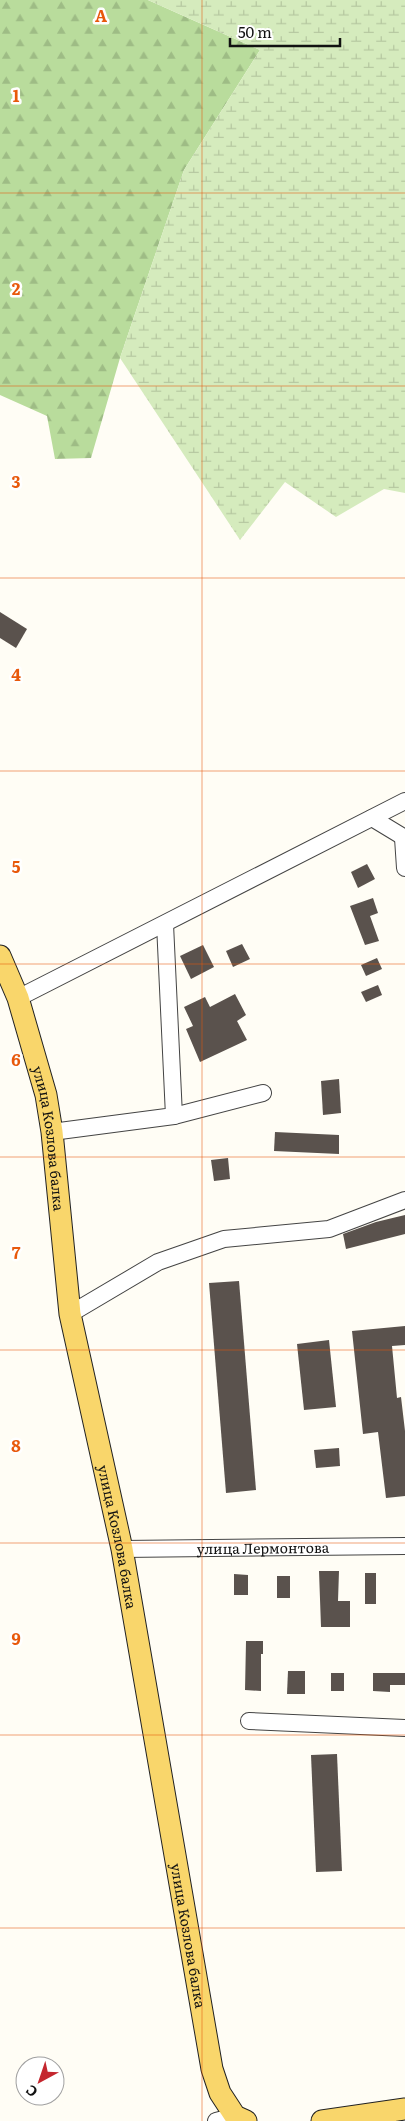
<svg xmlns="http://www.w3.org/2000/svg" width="405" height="2121" viewBox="0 0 405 2121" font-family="Literata,serif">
  <defs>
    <pattern id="forest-firs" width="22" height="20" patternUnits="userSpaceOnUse" patternTransform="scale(1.25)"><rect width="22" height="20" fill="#b9dc9c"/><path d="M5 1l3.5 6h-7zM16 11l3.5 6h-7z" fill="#9ebc85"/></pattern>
    <pattern id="wetland-marsh" width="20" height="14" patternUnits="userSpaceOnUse" patternTransform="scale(1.25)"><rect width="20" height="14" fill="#d5ebbd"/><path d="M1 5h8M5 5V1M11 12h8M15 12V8" fill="none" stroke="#b6c8a1"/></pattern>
  </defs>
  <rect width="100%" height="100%" fill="#fffdf5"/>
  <path fill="url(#forest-firs)" d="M0 0H148L260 50 184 170 120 358 91 458 55 459 47 416 0 395Z"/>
  <path fill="url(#wetland-marsh)" d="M148 0H405V493L384 489 336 517 285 482 240 540 120 358 184 170 260 50Z"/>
  <g fill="#5a524d">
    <path d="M0 612 27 629 16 648 0 638Z"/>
    <path d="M367 864 375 879 358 888 351 872Z"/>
    <path d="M373 898 378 913 370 916 379 941 365 945 350 906Z"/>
    <path d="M242 944 250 959 233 967 226 951Z"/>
    <path d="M203 945 214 967 191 979 180 956Z"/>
    <path d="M377 958 382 969 366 976 361 965Z"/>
    <path d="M378 985 382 995 366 1002 361 992Z"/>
    <path d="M235 994 246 1015 237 1021 247 1040 200 1062 186 1029 193 1026 184 1007 205 997 210 1007Z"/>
    <path d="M339 1079 341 1113 323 1115 321 1081Z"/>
    <path d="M275 1132 339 1135V1154L274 1151Z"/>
    <path d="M228 1158 230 1179 214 1181 211 1160Z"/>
    <path d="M405 1215V1234L346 1249 343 1234 376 1222Z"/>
    <path d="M239 1281 256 1490 226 1493 209 1283Z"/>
    <path d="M405 1326V1345L392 1346 397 1398 401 1397 405 1431V1496L386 1498 378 1432 363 1434 352 1331Z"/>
    <path d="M329 1340 336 1407 304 1410 297 1344Z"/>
    <path d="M339 1448 340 1466 316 1468 314 1450Z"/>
    <path d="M319 1571H339L338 1601H350V1627H321Z"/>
    <rect x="365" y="1573" width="11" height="31"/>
    <path d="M234 1574 248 1575V1595H234Z"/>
    <rect x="277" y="1576" width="13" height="22"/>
    <path d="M246 1641H263V1654H261V1691L245 1690Z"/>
    <path d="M288 1671H305V1694H287Z"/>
    <rect x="331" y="1673" width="13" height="18"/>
    <path d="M373 1673H405V1685H390V1692L373 1691Z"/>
    <path d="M337 1754 342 1871 316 1872 311 1755Z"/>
  </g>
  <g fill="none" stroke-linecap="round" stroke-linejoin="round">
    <g stroke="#444" stroke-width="18">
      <g id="minor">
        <path d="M372 818 405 838"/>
        <path d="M403 838 405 868"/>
        <path d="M18 998 405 801"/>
        <path d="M174 1116 263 1093"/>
        <path d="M52 1132 174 1116 165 924"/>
        <path d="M70 1314 158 1262 224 1239 329 1229 405 1200"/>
        <path id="s1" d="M122 1549 405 1546"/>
        <path d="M249 1721 405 1728"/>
        <path d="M216 2121 235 2116"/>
      </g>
    </g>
    <g stroke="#222" stroke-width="23">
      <g id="major">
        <path id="s2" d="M0 956 18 998 46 1095 52 1132 70 1314 122 1549 212 2069 220 2093 235 2116 246 2121"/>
        <path d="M322 2121 405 2109"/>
      </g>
    </g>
    <use href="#minor" stroke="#fff" stroke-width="16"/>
    <use href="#major" stroke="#f9d66b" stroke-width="21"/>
  </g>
  <path fill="none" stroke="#e8590c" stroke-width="1" stroke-opacity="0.55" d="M202 0V2121M0 193H405M0 386H405M0 578H405M0 771H405M0 964H405M0 1157H405M0 1350H405M0 1543H405M0 1735H405M0 1928H405"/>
  <g text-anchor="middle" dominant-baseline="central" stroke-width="5" stroke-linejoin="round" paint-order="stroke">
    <g font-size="14" fill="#111" stroke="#fff">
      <text stroke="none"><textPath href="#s2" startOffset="190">улица Козлова балка</textPath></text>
      <text stroke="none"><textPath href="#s2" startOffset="595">улица Козлова балка</textPath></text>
      <text stroke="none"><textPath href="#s1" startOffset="141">улица Лермонтова</textPath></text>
      <text stroke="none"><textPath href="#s2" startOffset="1000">улица Козлова балка</textPath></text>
    </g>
  </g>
  <g font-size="16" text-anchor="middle" font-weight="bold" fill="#e8590c" stroke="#fff" stroke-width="5" stroke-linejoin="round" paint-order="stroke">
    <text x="101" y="22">A</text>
    <text x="16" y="102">1</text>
    <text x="16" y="295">2</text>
    <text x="16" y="488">3</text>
    <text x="16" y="681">4</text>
    <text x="16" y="873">5</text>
    <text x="16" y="1066">6</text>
    <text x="16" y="1259">7</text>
    <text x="16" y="1452">8</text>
    <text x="16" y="1645">9</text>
  </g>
  <g transform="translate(40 2081) rotate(220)"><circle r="24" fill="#ffffff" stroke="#a0a0a0"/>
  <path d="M0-4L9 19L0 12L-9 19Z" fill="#c4262e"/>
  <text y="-8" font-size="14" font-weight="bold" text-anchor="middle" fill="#111111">С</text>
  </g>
  <path d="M230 38v8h110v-8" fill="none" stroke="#111111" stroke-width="2.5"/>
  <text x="238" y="38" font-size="15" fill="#111111" stroke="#ffffff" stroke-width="4" paint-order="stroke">50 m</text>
</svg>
